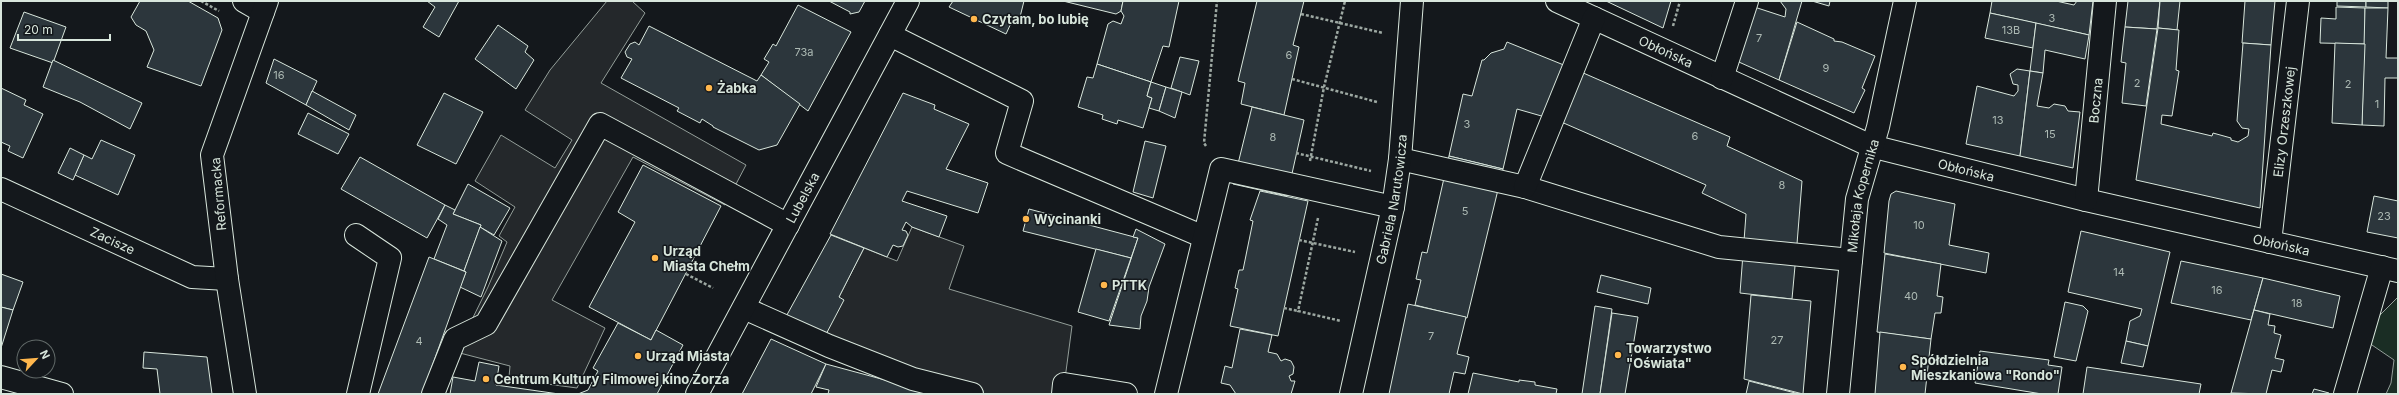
<svg xmlns="http://www.w3.org/2000/svg" width="2399" height="395" viewBox="0 0 2399 395" font-family="Inter,sans-serif">
  <rect width="100%" height="100%" fill="#14181c"/>
  <path fill="#1a2d24" stroke="#939e99" d="M2398 297V394H2386L2391 383 2394 360 2369 343 2372 323Z"/>
  <g fill="#24282b" stroke="#939e99">
    <path d="M607 1H632L645 13 601 83 746 165 725 205 633 157 552 300 605 328 577 388 525 381 509 377 510 366 456 352 488 287 507 242 499 236 515 207 475 181 501 135 555 168 572 140 525 110 550 70Z"/>
    <path d="M912 227 964 246 949 289 1072 326 1063 394H972L821 343 839 297 864 248 897 261Z"/>
  </g>
  <g fill="#2c363c" stroke="#d8e6dc">
    <path d="M140 1H188L218 18 222 30 201 86 147 67 154 50 146 31 136 25 131 17Z"/>
    <path d="M427 1H459L439 37 423 27 435 7Z"/>
    <path d="M829 1H865L859 12 850 14V12Z"/>
    <path d="M953 1H1024L1019 21H1012L1006 34 949 7Z"/>
    <path d="M1063 1H1123L1121 11 1116 14Z"/>
    <path d="M1123 1H1179L1169 47 1163 46 1151 82 1097 64 1108 24 1113 21 1121 24 1124 16 1121 11Z"/>
    <path d="M1257 1H1304L1293 45 1299 47 1284 115 1241 104 1245 83 1238 81Z"/>
    <path d="M1606 1H1671L1663 28Z"/>
    <path d="M1736 1 1785 17 1786 9 1780 1H1802L1779 80 1721 54Z"/>
    <path d="M1812 1H1830L1829 6Z"/>
    <path d="M1992 1H2056L2074 5 2077 1H2093L2089 35 1990 13Z"/>
    <path d="M2128 1H2160L2157 29 2125 27Z"/>
    <path d="M2160 1H2180L2177 30 2158 28Z"/>
    <path d="M2245 1H2275L2271 45 2242 43Z"/>
    <path d="M2337 1H2366V7L2337 6Z"/>
    <path d="M2366 1H2388V8L2366 7Z"/>
    <path d="M798 5 851 32 808 111 761 75 769 62 764 59 773 44 776 46Z"/>
    <path d="M2336 7 2365 8V44L2320 43 2321 18 2336 19Z"/>
    <path d="M2365 8H2388L2386 58H2398V78H2385L2384 126 2362 125Z"/>
    <path d="M24 12 66 27 53 63 10 48Z"/>
    <path d="M1990 13 2036 23 2033 48 1985 38Z"/>
    <path d="M1797 22 1834 39V41L1842 42 1875 56 1862 88 1865 90 1854 113 1779 80Z"/>
    <path d="M2036 23 2089 35 2085 59 2045 50 2043 73 2030 71Z"/>
    <path d="M498 25 528 46 525 52 534 60 516 89 475 59Z"/>
    <path d="M649 26 757 81 761 75 800 104 777 145 759 150 713 127V126L702 119 700 123 677 111 679 108 621 78 632 59 627 57 625 52 630 44 635 42 639 45Z"/>
    <path d="M2125 27 2157 29 2146 106 2122 103 2126 63 2121 62Z"/>
    <path d="M2158 28 2179 30 2176 70 2179 71 2172 116 2162 115 2161 124 2212 136 2213 133 2231 138V140L2238 142 2248 136 2249 129 2242 128 2237 121 2243 43 2271 45 2260 208 2136 180Z"/>
    <path d="M1507 42 1581 72 1559 121 1517 109 1503 169 1449 156 1463 94 1472 96 1482 60H1484L1491 53 1504 49Z"/>
    <path d="M2335 43 2365 44 2362 125 2332 123Z"/>
    <path d="M1180 57 1199 61 1190 95 1171 88Z"/>
    <path d="M274 59 317 81 306 105 266 83Z"/>
    <path d="M53 60 142 103 130 129 80 102 43 87Z"/>
    <path d="M1097 64 1151 82 1147 96 1152 98 1143 128 1118 120 1117 124 1102 119 1103 115 1078 107 1087 77 1093 78Z"/>
    <path d="M2017 69 2030 71 2020 156 1966 144 1977 86 2014 96 2018 91V85L2013 84 2010 74Z"/>
    <path d="M2030 71 2043 73 2037 106 2049 108 2054 104 2065 106 2068 111 2080 112 2073 168 2020 156Z"/>
    <path d="M1581 72 1730 137 1727 146 1802 181 1797 244 1744 241 1746 214 1702 193 1706 185 1559 121Z"/>
    <path d="M1151 82 1166 87 1159 111 1149 108 1152 98 1147 96Z"/>
    <path d="M1166 87 1182 92 1175 118 1159 111Z"/>
    <path d="M1 88 26 100 24 105 43 114 23 158 8 151 10 146 1 142Z"/>
    <path d="M312 91 356 115 349 130 306 105Z"/>
    <path d="M444 93 483 112 456 164 417 145Z"/>
    <path d="M903 93 935 105 934 109 969 124 946 169 988 183 978 213 907 191 902 201 947 216 939 237 912 227 906 222 902 230 906 231 908 235 903 246 898 247 893 245 887 257 830 234Z"/>
    <path d="M1252 107 1304 120 1287 196 1233 184Z"/>
    <path d="M308 113 349 134 338 154 298 134Z"/>
    <path d="M101 140 135 155 118 195 75 175 84 155 92 159Z"/>
    <path d="M1145 141 1166 146 1153 198 1133 192Z"/>
    <path d="M70 148 84 155 73 180 58 173Z"/>
    <path d="M1449 156 1503 169 1467 318 1415 305 1421 280 1416 279 1422 252 1427 253Z"/>
    <path d="M360 157 445 205 427 238 341 189Z"/>
    <path d="M643 165 721 206 651 340 589 307 635 222 618 212Z"/>
    <path d="M468 184 510 208 494 235 480 227 481 225 453 214Z"/>
    <path d="M1260 191 1308 201 1278 336 1230 326 1238 289 1235 288 1239 270H1243L1253 221 1250 220Z"/>
    <path d="M1896 191 1955 204 1949 245 1989 253 1986 273 1884 253 1889 201 1891 194Z"/>
    <path d="M2374 196 2398 201V238L2367 232Z"/>
    <path d="M445 205 455 210 453 214 481 225 464 271 434 259 447 225 438 219Z"/>
    <path d="M1029 209 1138 238 1131 258 1023 231Z"/>
    <path d="M480 227 502 241 481 297 460 287 466 272 464 271Z"/>
    <path d="M1136 229 1165 244 1149 287 1147 301 1141 316 1140 329 1109 325 1138 238 1133 237Z"/>
    <path d="M2081 231 2170 252 2148 346 2126 341 2130 321 2140 316 2142 309 2068 292Z"/>
    <path d="M831 235 864 248 839 297 844 300 823 340 783 322Z"/>
    <path d="M1744 241 1797 244 1792 299 1740 293Z"/>
    <path d="M1096 249 1131 258 1109 321 1078 312Z"/>
    <path d="M1885 254 1941 264 1937 296 1943 297 1941 313H1935L1931 339 1877 332Z"/>
    <path d="M429 257 466 272 422 394H378Z"/>
    <path d="M2181 261 2263 278 2251 320 2171 303Z"/>
    <path d="M1 274 23 282 13 310 1 307Z"/>
    <path d="M1601 275 1651 288 1648 304 1597 292Z"/>
    <path d="M2263 278 2340 296 2333 328 2254 310Z"/>
    <path d="M1751 295 1811 301 1803 394 1744 379Z"/>
    <path d="M2065 302 2083 306 2088 311 2076 361 2054 357Z"/>
    <path d="M1408 304 1466 317 1457 354 1469 357 1465 374 1454 372 1449 394H1389Z"/>
    <path d="M1595 306 1612 309 1600 394H1582Z"/>
    <path d="M1 307 13 310 1 348Z"/>
    <path d="M2254 310 2270 314 2268 325 2275 326 2274 333 2281 335 2275 358 2284 360 2281 372 2272 370 2266 394 2231 393Z"/>
    <path d="M1612 313 1638 317 1625 394H1600Z"/>
    <path d="M618 323 651 340 656 330 683 345 657 394H578L588 390 598 371 593 368Z"/>
    <path d="M1240 329 1272 335 1268 352 1277 354 1281 361 1285 359 1291 361 1294 367 1293 374 1289 376 1291 381H1295L1291 394H1236L1230 385 1221 383 1225 366 1232 368Z"/>
    <path d="M1880 332 1931 339 1925 394H1875Z"/>
    <path d="M771 339 826 364 811 394H742Z"/>
    <path d="M2126 341 2148 346 2143 367 2121 363Z"/>
    <path d="M1980 351 2049 360 2048 365 2062 367 2058 394H2042L1975 383Z"/>
    <path d="M144 352 207 357 212 394H160L157 369 143 368Z"/>
    <path d="M479 362 499 366 496 385 559 394H450L453 377 475 381Z"/>
    <path d="M826 364 933 393 932 394H828L829 390 816 387Z"/>
    <path d="M2087 367 2201 384 2199 394H2083Z"/>
    <path d="M1473 373 1519 382V380L1535 382V385L1557 389 1556 394H1468Z"/>
    <path d="M1749 381 1799 394H1746Z"/>
    <path d="M2314 389 2329 393V394H2312Z"/>
  </g>
  <g fill="none" stroke-linecap="round" stroke-linejoin="round">
    <g stroke="#d8e6dc" stroke-width="24">
      <g id="minor">
        <path d="M244 1 263 12"/>
        <path id="s1" d="M1557 1 1871 146 2086 200 2398 271"/>
        <path d="M890 35 1022 101 1007 153 1204 237"/>
        <path d="M1722 78 1747 1"/>
        <path d="M1400 159 1525 187 1719 247 1851 260"/>
        <path d="M1525 187 1594 18"/>
        <path id="s2" d="M1 189 192 277 227 279"/>
        <path id="s3" d="M2086 200 2105 1"/>
        <path d="M356 235 390 258 358 394"/>
        <path id="s4" d="M2270 242 2298 1"/>
        <path d="M744 308 829 346 913 379 972 394"/>
        <path d="M1 377 62 394"/>
        <path d="M245 394 227 279 212 155 267 1"/>
        <path d="M433 394 455 339 486 324 600 124 788 225"/>
        <path id="s5" d="M697 394 908 1"/>
        <path d="M1063 394 1064 384 1126 394"/>
        <path d="M1166 394 1221 169 1393 207"/>
        <path id="s6" d="M1351 394 1393 207 1400 159 1412 1"/>
        <path id="s7" d="M1838 394 1857 199 1878 127 1905 1"/>
        <path d="M2345 394 2382 267"/>
      </g>
    </g>
    <g stroke="#9da8a2" stroke-width="2.5" stroke-dasharray="3 2" stroke-linecap="butt">
      <path d="M201 1 219 11"/>
      <path d="M1301 14 1383 33"/>
      <path d="M1673 26 1680 1"/>
      <path d="M1292 79 1377 102"/>
      <path d="M1206 146 1204 143 1217 1"/>
      <path d="M1296 153 1371 171"/>
      <path d="M1310 161 1324 87 1345 1"/>
      <path d="M1318 218 1298 311 1341 321"/>
      <path d="M1299 240 1355 252"/>
      <path d="M686 274 713 288"/>
      <path d="M1284 308 1298 311"/>
    </g>
    <use href="#minor" stroke="#14181c" stroke-width="22"/>
  </g>
  <g fill="#ffb74d" stroke="#14181c" stroke-width="1.5">
    <circle cx="974" cy="19" r="4"/>
    <circle cx="709" cy="88" r="4"/>
    <circle cx="1026" cy="219" r="4"/>
    <circle cx="655" cy="258" r="4"/>
    <circle cx="1104" cy="285" r="4"/>
    <circle cx="1618" cy="355" r="4"/>
    <circle cx="638" cy="356" r="4"/>
    <circle cx="1903" cy="367" r="4"/>
    <circle cx="486" cy="379" r="4"/>
  </g>
  <g text-anchor="middle" dominant-baseline="central" stroke-width="3" stroke-linejoin="round" paint-order="stroke">
    <g font-size="11" fill="#adbab4">
      <text x="2052" y="18">3</text>
      <text x="2011" y="30">13B</text>
      <text x="1759" y="38">7</text>
      <text x="804" y="52">73a</text>
      <text x="1289" y="55">6</text>
      <text x="1826" y="68">9</text>
      <text x="279" y="75">16</text>
      <text x="2137" y="83">2</text>
      <text x="2348" y="84">2</text>
      <text x="2377" y="104">1</text>
      <text x="1998" y="120">13</text>
      <text x="1467" y="124">3</text>
      <text x="2050" y="134">15</text>
      <text x="1695" y="136">6</text>
      <text x="1273" y="137">8</text>
      <text x="1782" y="185">8</text>
      <text x="1465" y="211">5</text>
      <text x="2384" y="216">23</text>
      <text x="1919" y="225">10</text>
      <text x="2119" y="272">14</text>
      <text x="2217" y="290">16</text>
      <text x="1911" y="296">40</text>
      <text x="2297" y="303">18</text>
      <text x="1431" y="336">7</text>
      <text x="1777" y="340">27</text>
      <text x="419" y="341">4</text>
    </g>
    <g font-size="13" font-weight="bold" fill="#d8e6dc" stroke="#14181c" text-anchor="start">
      <text x="982" y="19">Czytam, bo lubię</text>
      <text x="717" y="88">Żabka</text>
      <text x="1034" y="219">Wycinanki</text>
      <text x="663" y="251">Urząd<tspan x="663" dy="15">Miasta Chełm</tspan></text>
      <text x="1112" y="285">PTTK</text>
      <text x="1626" y="348">Towarzystwo<tspan x="1626" dy="15">"Oświata"</tspan></text>
      <text x="646" y="356">Urząd Miasta</text>
      <text x="1911" y="360">Spółdzielnia<tspan x="1911" dy="15">Mieszkaniowa "Rondo"</tspan></text>
      <text x="494" y="379">Centrum Kultury Filmowej kino Zorza</text>
    </g>
    <g font-size="13" fill="#d8e6dc" stroke="#14181c">
      <text stroke="none"><textPath href="#s1" startOffset="120">Obłońska</textPath></text>
      <text stroke="none"><textPath href="#s3" startOffset="100">Boczna</textPath></text>
      <text stroke="none"><textPath href="#s4" startOffset="121">Elizy Orzeszkowej</textPath></text>
      <text stroke="none"><textPath href="#s1" startOffset="444">Obłońska</textPath></text>
      <text transform="translate(218 194) rotate(-95)">Reformacka</text>
      <text stroke="none"><textPath href="#s7" startOffset="200">Mikołaja Kopernika</textPath></text>
      <text stroke="none"><textPath href="#s5" startOffset="223">Lubelska</textPath></text>
      <text stroke="none"><textPath href="#s6" startOffset="199">Gabriela Narutowicza</textPath></text>
      <text stroke="none"><textPath href="#s2" startOffset="123">Zacisze</textPath></text>
      <text stroke="none"><textPath href="#s1" startOffset="768">Obłońska</textPath></text>
    </g>
  </g>
  <rect width="2399" height="395" fill="none" stroke="#d8e6dc" stroke-width="4"/>
  <g transform="translate(36 359) rotate(64)"><circle r="19" fill="#14181c" stroke="#626a69"/>
  <path d="M0-3L7 15L0 10L-7 15Z" fill="#ffb74d"/>
  <text y="-6" font-size="11" font-weight="bold" text-anchor="middle" fill="#d8e6dc">N</text>
  </g>
  <path d="M18 34v6h92v-6" fill="none" stroke="#d8e6dc" stroke-width="2"/>
  <text x="24" y="34" font-size="12" fill="#d8e6dc" stroke="#14181c" stroke-width="3" paint-order="stroke">20 m</text>
</svg>
